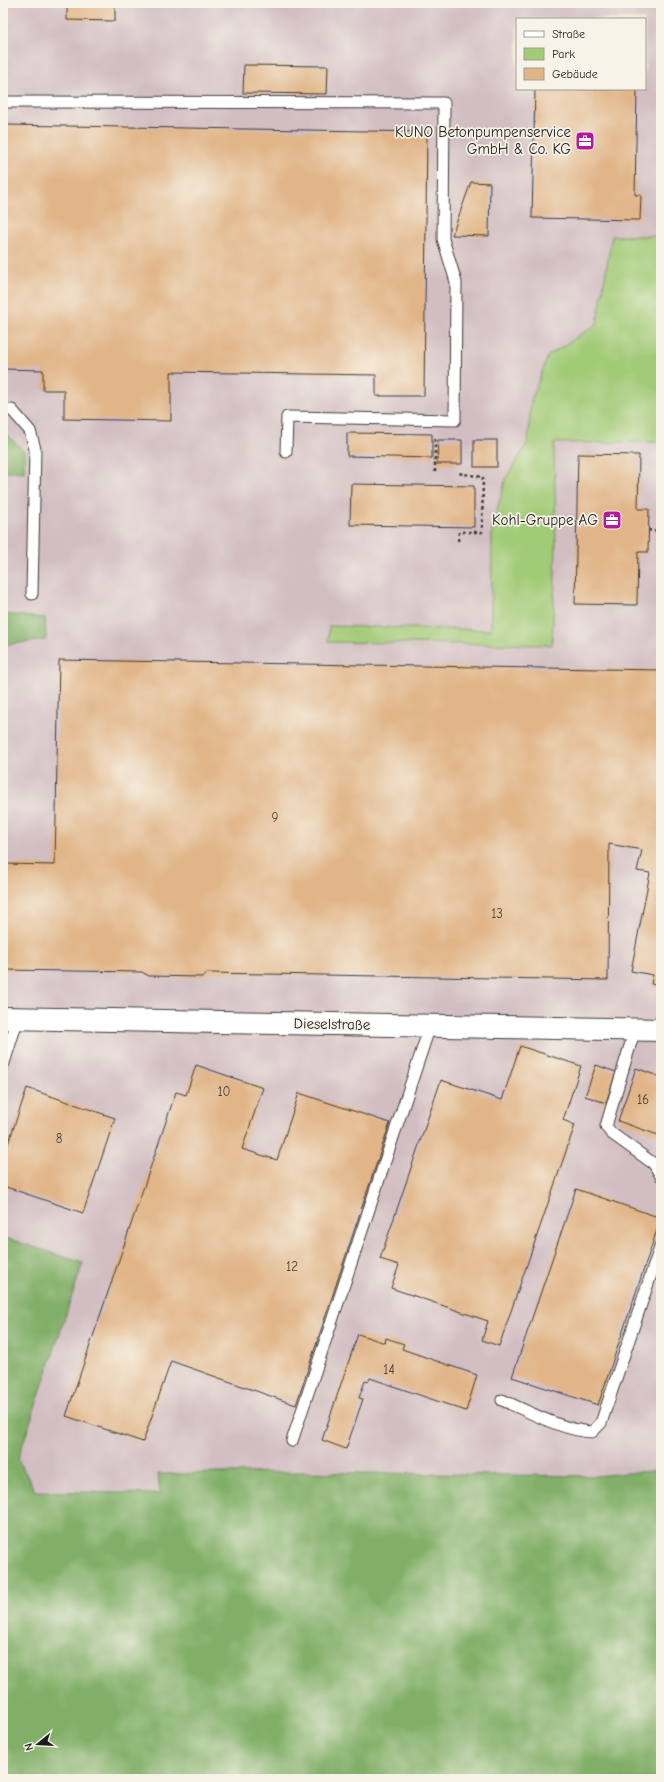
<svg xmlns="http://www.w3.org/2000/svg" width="664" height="1782" viewBox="0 0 664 1782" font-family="'Comic Neue',sans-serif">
  <rect width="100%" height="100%" fill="#f7f3e8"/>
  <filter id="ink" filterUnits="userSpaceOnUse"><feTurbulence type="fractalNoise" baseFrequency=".025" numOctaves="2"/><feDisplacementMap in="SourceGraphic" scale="8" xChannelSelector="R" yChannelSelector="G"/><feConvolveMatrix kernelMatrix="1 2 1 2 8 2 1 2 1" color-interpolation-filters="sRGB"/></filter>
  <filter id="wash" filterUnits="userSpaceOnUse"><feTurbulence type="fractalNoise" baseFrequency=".012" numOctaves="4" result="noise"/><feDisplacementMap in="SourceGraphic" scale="16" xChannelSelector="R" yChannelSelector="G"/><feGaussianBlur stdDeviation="0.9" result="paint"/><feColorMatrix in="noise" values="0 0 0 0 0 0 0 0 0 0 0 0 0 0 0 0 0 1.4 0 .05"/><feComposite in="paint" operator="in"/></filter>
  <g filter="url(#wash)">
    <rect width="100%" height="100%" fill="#efe5c9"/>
    <path fill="#d2bec2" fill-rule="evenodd" d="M3 3H661V1470L595 1476 289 1472 158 1474 160 1494 35 1491 18 1459 83 1263 3 1237ZM517 19H645V89H517Z"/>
    <path fill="#a2cb77" stroke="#5f744a" d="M612 236H661V442L554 443 556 548 552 645 328 642 329 626 491 630 492 528 506 478 528 442 531 401 548 356 597 324Z"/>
    <g fill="#81af68" stroke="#4e6642">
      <path d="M3 431 25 452 24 472 3 471Z"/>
      <path d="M3 614 45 618 46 640 3 645Z"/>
      <path d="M3 1237 83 1263 18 1459 35 1491 160 1494 158 1474 289 1472 595 1476 661 1470V1779H3Z"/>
    </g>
    <g id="blocks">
      <g fill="#e1b588">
        <path d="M67 3H115V21L67 20Z"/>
        <path d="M244 65 328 66 327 94 243 93Z"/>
        <path d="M535 89H637L635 195H641L640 220 532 218Z"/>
        <path d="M6 125 427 132 424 396H376V375L171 372V421L64 419V390H43V370L3 369V243H4Z"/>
        <path d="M471 182 490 183 489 236 452 235Z"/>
        <path d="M347 433 432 434V458L347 456Z"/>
        <path d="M438 440H462V464H437Z"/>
        <rect x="474" y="440" width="23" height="27"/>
        <path d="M578 454 639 455 638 509H649L648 552H638L637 605 575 604Z"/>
        <path d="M351 484 474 486V527L350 525Z"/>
        <path d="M59 660 661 670V986L651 984 653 975 631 971 650 873 637 871 642 850 609 844 608 980 207 973 202 977 149 976 142 972 3 970V864L55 865Z"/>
        <path d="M520 1046 581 1066 563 1120 575 1125 499 1346 482 1340 488 1321 391 1288 399 1265 380 1259 441 1080 502 1100Z"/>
        <path d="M196 1065 263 1088 242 1149 277 1160 299 1093 390 1123 296 1405 171 1361 143 1442 66 1416 176 1092 186 1095Z"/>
        <path d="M596 1065 616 1072 606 1103 585 1096Z"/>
        <path d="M636 1068 661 1077V1136L618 1121Z"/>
        <path d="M27 1088 115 1118 83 1213 3 1186V1159Z"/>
        <path d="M576 1189 661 1218 598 1405 512 1377Z"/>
        <path d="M358 1334 385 1343 386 1338 404 1344 402 1349 477 1375 466 1411 370 1378 368 1382 365 1381 359 1398 363 1399 346 1449 322 1440Z"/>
      </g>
    </g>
  </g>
  <g filter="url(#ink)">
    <use href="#blocks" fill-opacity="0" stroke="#3c3a36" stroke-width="1"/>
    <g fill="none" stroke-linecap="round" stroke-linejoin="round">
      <g stroke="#3c3a36" stroke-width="13">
        <g id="lane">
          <path d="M3 102 444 103 443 239 456 282 455 420 287 417 286 452"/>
          <path d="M3 410H12L30 431 35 449 32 594"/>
          <path d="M635 1029 606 1126 611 1133 654 1164 661 1176"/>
          <path d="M3 1066 18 1018"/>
          <path d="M502 1400C530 1412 561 1430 592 1432L601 1423 661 1245"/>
          <path d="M292 1441 430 1026"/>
        </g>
      </g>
      <g stroke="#3c3a36" stroke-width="24">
        <path id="street" d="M3 1018 661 1030"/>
      </g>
      <g stroke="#3c3a36" stroke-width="2.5" stroke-dasharray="3 3" stroke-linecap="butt">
        <path d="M435 472V439"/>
        <path d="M648 530 661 532"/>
        <path d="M458 541 459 532H482L483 477 458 473"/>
      </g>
      <use href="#lane" stroke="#fff" stroke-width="11"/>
      <use href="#street" stroke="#fff" stroke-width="22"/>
    </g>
  </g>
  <defs>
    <g id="office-square" transform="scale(1)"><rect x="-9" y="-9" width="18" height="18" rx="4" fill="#b5179e" stroke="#f7f3e8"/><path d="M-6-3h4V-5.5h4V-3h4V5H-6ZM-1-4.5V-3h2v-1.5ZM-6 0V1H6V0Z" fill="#fff"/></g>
  </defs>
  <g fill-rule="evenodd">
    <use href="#office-square" x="585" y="141"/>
    <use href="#office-square" x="612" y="520"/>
  </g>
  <g text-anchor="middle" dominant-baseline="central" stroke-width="3.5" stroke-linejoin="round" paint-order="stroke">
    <g font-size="13" fill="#4d4237">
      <text x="275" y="817">9</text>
      <text x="497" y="913">13</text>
      <text x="224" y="1091">10</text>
      <text x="643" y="1099">16</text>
      <text x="59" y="1138">8</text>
      <text x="292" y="1266">12</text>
      <text x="389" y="1369">14</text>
    </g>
    <g font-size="15" fill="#1c1c1c" stroke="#f7f3e8" text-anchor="end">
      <text x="571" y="132">KUNO Betonpumpenservice<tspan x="571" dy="17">GmbH &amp; Co. KG</tspan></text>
      <text x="598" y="520">Kohl-Gruppe AG</text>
    </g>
    <g font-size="15" fill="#1c1c1c" stroke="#f7f3e8">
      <text transform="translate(332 1024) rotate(1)">Dieselstraße</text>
    </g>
  </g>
  <rect width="664" height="1782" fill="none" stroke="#f7f3e8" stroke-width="16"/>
  <rect x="516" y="18" width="130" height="72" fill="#f7f3e8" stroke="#9f9d96"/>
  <rect x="524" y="31" width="20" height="6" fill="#ffffff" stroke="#9f9d96"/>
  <text x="552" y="38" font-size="12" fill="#1c1c1c">Straße</text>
  <rect x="524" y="48" width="20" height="12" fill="#a2cb77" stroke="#9f9d96"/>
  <text x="552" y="58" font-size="12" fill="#1c1c1c">Park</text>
  <rect x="524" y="68" width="20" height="12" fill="#e1b588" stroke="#9f9d96"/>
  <text x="552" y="78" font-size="12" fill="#1c1c1c">Gebäude</text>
  <g transform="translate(38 1744) rotate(252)" stroke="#f7f3e8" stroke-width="3" paint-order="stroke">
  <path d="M0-3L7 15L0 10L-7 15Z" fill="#1c1c1c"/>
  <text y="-6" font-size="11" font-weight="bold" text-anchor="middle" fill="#1c1c1c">N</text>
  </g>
</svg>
